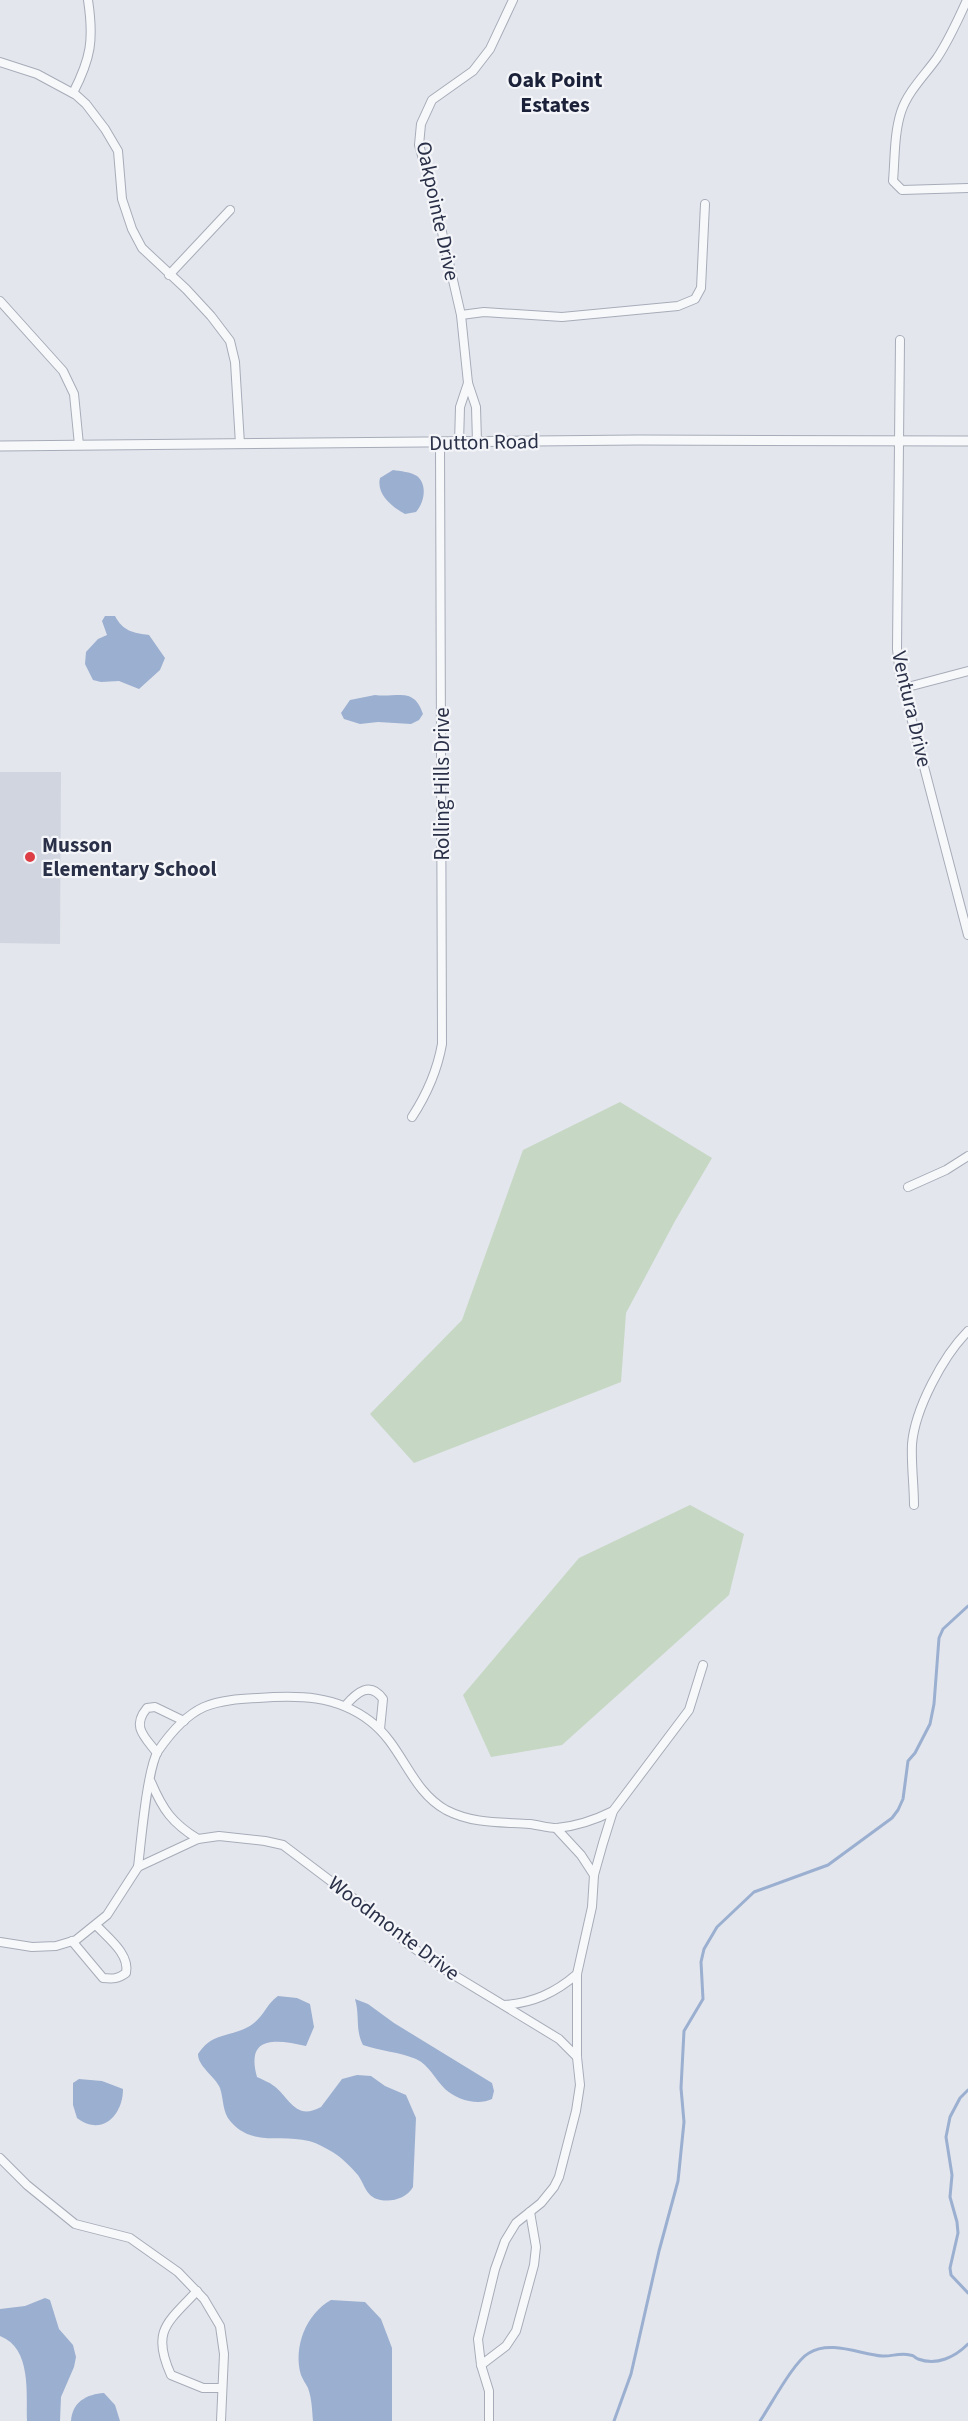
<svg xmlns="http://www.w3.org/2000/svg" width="968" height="2421" viewBox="0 0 968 2421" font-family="'Source Sans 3',sans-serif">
  <rect width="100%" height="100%" fill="#e3e6ed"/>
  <path fill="#d1d5df" d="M0 772H61L60 944 0 943Z"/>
  <g fill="#c6d7c4">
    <path d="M620 1102 712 1158 675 1221 626 1313 621 1382 414 1463 370 1414 462 1320 523 1150Z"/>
    <path d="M690 1505 744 1534 729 1595 562 1745 491 1757 463 1695 579 1558Z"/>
  </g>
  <g fill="#9bafd0">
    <path d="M393 470C400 471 411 472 417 476 428 485 424 503 416 512L405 514C392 507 376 494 380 478Z"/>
    <path d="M105 616H115C123 631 133 633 149 635L165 658 160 670 139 689 119 681 101 682 93 680 85 664 86 652 98 639 107 635 102 621Z"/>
    <path d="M375 695C397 698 414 686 423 714L419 720 411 724 378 722 360 724 344 719 341 713 350 700Z"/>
    <path d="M278 1996 297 1998 310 2004 314 2027 306 2046C278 2040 245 2034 257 2077 263 2080 269 2082 274 2086 290 2098 295 2121 321 2107L342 2079 357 2075 371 2076 385 2086 406 2095 416 2118 413 2187C406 2199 390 2203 377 2199 365 2195 364 2182 357 2174 352 2168 344 2160 337 2155 330 2150 317 2143 309 2141 282 2134 253 2147 231 2122 222 2112 224 2100 220 2088 215 2076 198 2067 198 2054 213 2032 227 2038 248 2027 265 2017 265 2005 278 1996Z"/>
    <path d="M355 1999 368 2004 394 2023 492 2083 494 2091 492 2099C478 2106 457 2100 445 2089 435 2079 429 2065 416 2059 400 2052 380 2051 363 2045 355 2030 360 2015 355 1999Z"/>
    <path d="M79 2079 102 2081 123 2089C123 2115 102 2137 77 2118L73 2105V2083Z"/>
    <path d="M45 2298 50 2300 59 2329 73 2345 76 2357 74 2367 61 2397 60 2421H27C26 2394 32 2348 0 2336V2309L25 2306Z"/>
    <path d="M331 2300 365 2302 381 2319 392 2348V2421H313C312 2410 312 2399 308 2388 306 2384 303 2380 301 2375 293 2347 306 2314 331 2300Z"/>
    <path d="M104 2393 115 2405 120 2421H71C72 2402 87 2394 104 2393Z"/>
  </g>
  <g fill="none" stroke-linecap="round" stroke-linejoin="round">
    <g stroke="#9bafd0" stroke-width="3">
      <path d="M968 2090 960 2098 950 2117 946 2137 952 2175 950 2197 957 2222 958 2233 950 2268 951 2275 968 2293"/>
      <path d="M614 2421 631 2374 659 2251 678 2181 684 2122 681 2088 684 2031 703 1999 701 1962 704 1949 717 1927 754 1892 828 1865 892 1818 898 1810 903 1799 908 1761 915 1753 930 1724 934 1704 939 1638 943 1629 968 1606"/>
      <path d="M760 2421C771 2405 794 2361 809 2353 830 2340 860 2354 882 2356 891 2357 900 2352 910 2355 916 2356 912 2356 918 2359 937 2366 955 2357 968 2344"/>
    </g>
    <g stroke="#a7acb8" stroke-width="10">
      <g id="minor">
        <path d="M967 0C958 20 949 40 937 58 925 75 908 91 901 112 894 134 895 158 893 181L902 190 968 188"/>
        <path d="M0 62 37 74 76 95 86 104 105 129 118 151 122 199 132 229 142 248 186 289 211 316 230 341 235 362 240 444"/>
        <path d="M73 93C91 58 94 40 88 0"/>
        <path d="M169 275 230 210"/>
        <path d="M0 301 63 371 74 394 79 445"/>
        <path d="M461 315 484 312 562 317 678 306 695 299 701 288 705 204"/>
        <path d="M900 340 897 649 900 675 968 935"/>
        <path d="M477 442 476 407 468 383 461 315 433 193 419 145 421 124 432 100 473 71 490 49 513 0"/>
        <path d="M459 443 460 407 468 383"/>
        <path d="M904 688 968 671"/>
        <path d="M412 1117C427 1094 437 1072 442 1044L440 443"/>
        <path d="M908 1187 946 1170 968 1156"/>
        <path d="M914 1505C914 1485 911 1464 912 1444 915 1409 943 1356 968 1331"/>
        <path d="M345 1706C357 1692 370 1681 383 1699L380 1729"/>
        <path d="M157 1753C145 1737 131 1727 147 1708L155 1707 184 1721"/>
        <path d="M151 1782C163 1810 172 1823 198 1839"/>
        <path d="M556 1828 581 1855 594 1875"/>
        <path d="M138 1867C141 1842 147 1769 158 1751 169 1735 186 1715 204 1707 221 1700 240 1699 258 1698 298 1695 336 1695 370 1721 403 1746 410 1790 446 1810 473 1824 501 1822 530 1824 539 1825 548 1828 557 1828 577 1826 595 1820 613 1811"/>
        <path d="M72 1941 103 1978C113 1979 118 1979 126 1973 130 1954 108 1938 96 1925"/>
        <path d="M0 1942 32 1947 56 1946 76 1940 107 1915 138 1867 198 1839 219 1836 265 1841 283 1845 369 1910 408 1944 439 1966 559 2039 577 2057"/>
        <path d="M504 2005C533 2003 555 1993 577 1974"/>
        <path d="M0 2158 27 2185 75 2224 130 2238 178 2272 204 2299 220 2326 224 2354 221 2421"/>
        <path d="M197 2291C167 2323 151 2331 171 2375L203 2388H222"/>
        <path d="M481 2365 506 2346 516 2331 534 2265 536 2247 530 2212"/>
        <path d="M489 2421V2391L481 2365 478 2339 495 2269 505 2241 516 2223 541 2203 554 2187 559 2177 576 2111 580 2085 577 2057V1974L592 1907 594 1875 603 1843 613 1811 689 1710 703 1665"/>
      </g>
    </g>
    <g stroke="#a7acb8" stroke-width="11">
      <path id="tertiary" d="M0 446 638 440 968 441"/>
    </g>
    <use href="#minor" stroke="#f7f8fa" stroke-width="8"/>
    <use href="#tertiary" stroke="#f7f8fa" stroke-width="9"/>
  </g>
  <circle fill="#dd3d44" stroke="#f4f5f9" stroke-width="2" cx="30" cy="857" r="6"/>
  <g text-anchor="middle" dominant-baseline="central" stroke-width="4.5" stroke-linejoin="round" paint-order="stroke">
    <g font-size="21" fill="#293047" stroke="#f4f5f9">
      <text transform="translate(438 211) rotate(78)">Oakpointe Drive</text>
      <text transform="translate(484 442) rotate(-1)">Dutton Road</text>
      <text transform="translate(912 709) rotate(77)">Ventura Drive</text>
      <text transform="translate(442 784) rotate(-90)">Rolling Hills Drive</text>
      <text transform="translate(394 1928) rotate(37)">Woodmonte Drive</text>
    </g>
    <g font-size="21" font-weight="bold" fill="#293047" stroke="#f4f5f9" text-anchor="start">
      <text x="42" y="845">Musson<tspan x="42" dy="24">Elementary School</tspan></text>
    </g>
    <g font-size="22" font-weight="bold" fill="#1b2138" stroke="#f4f5f9">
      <text x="555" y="80">Oak Point<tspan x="555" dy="25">Estates</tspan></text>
    </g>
  </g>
</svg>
